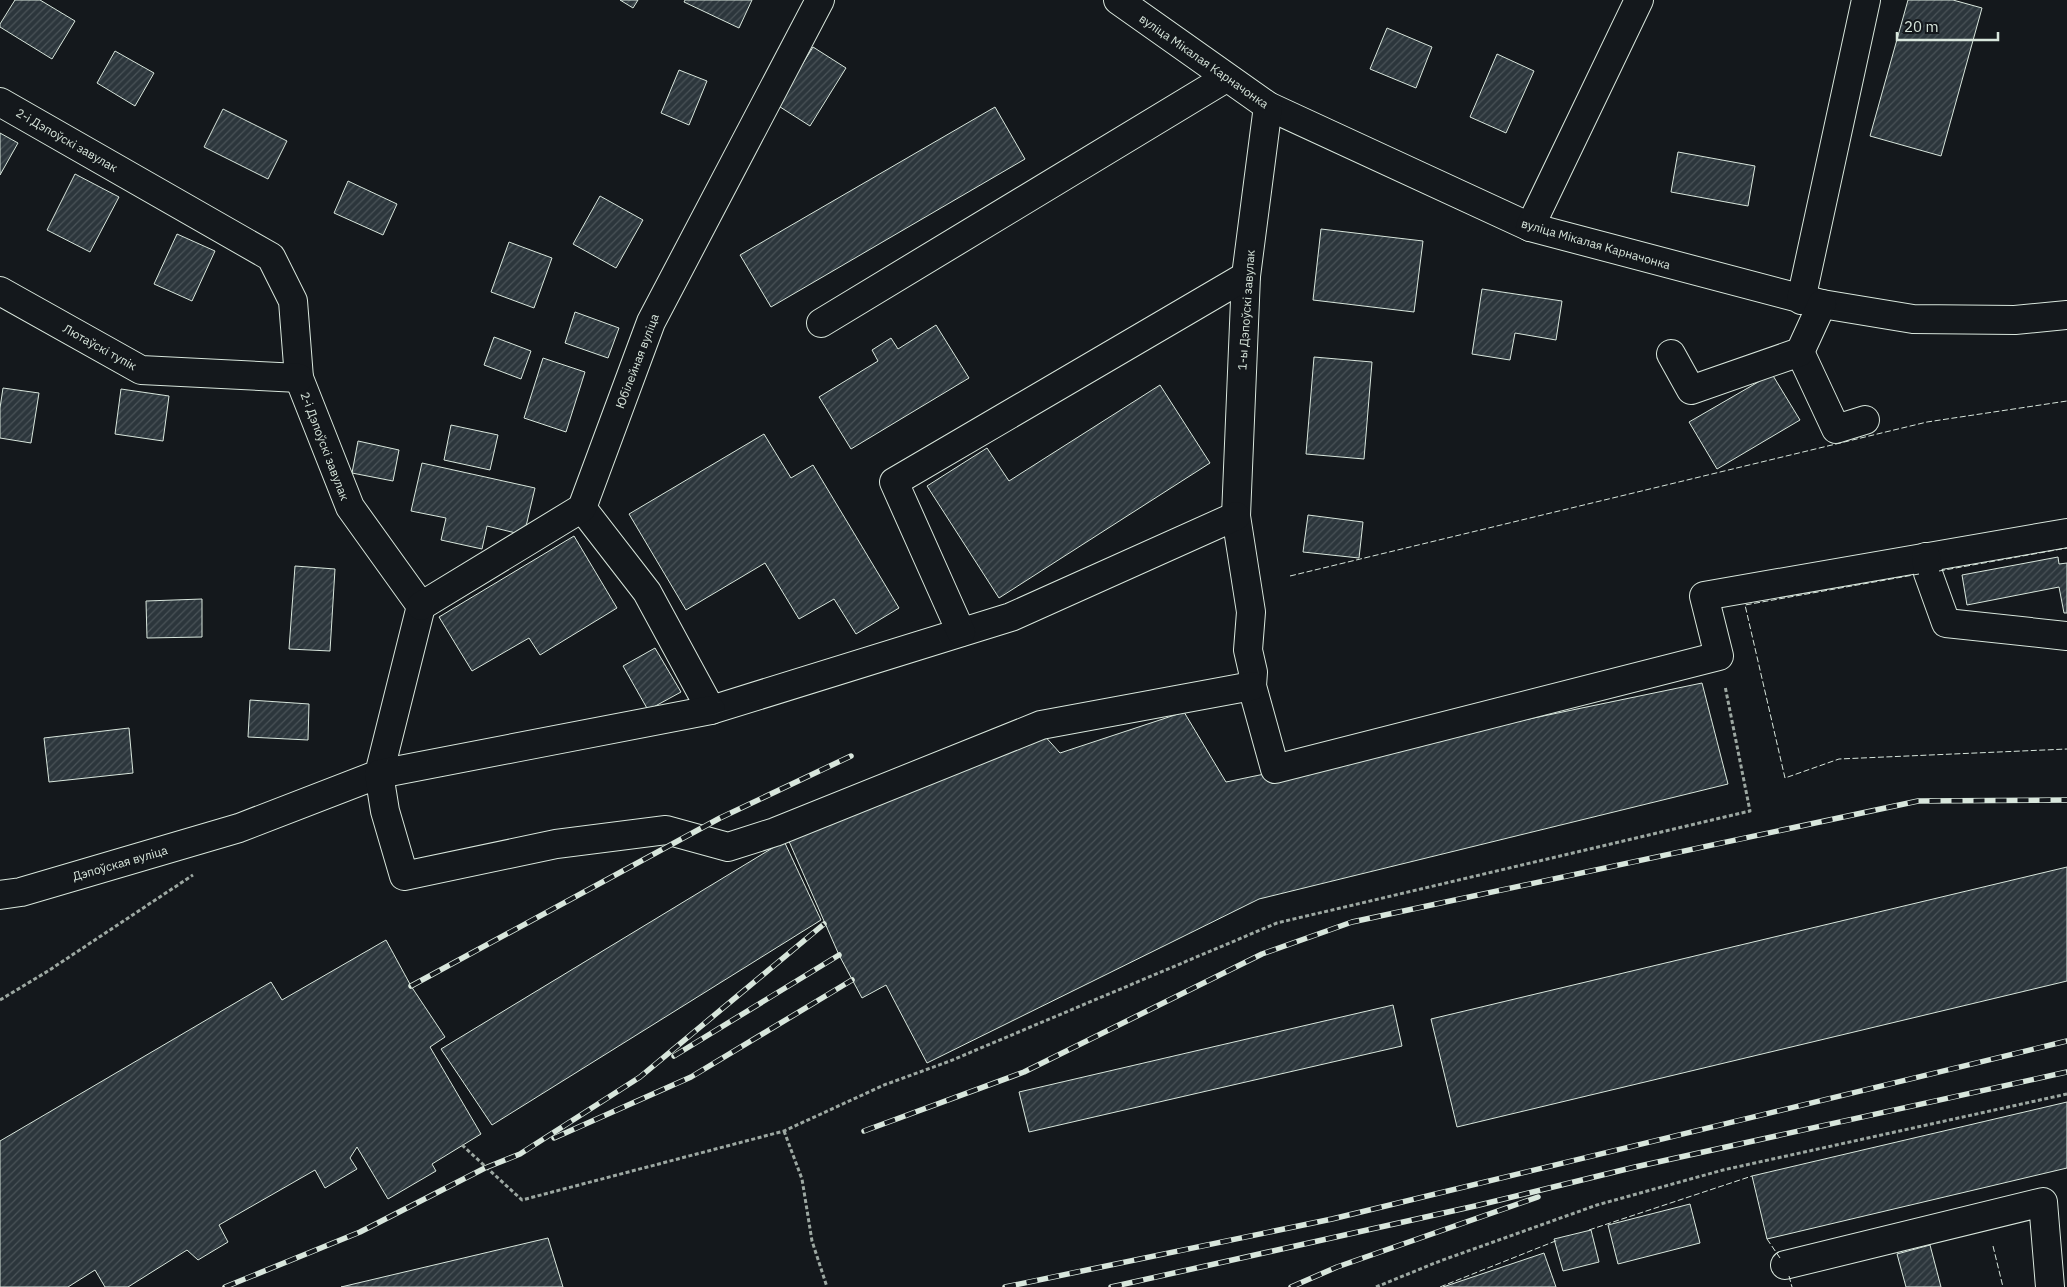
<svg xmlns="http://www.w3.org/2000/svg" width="2067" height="1287" viewBox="0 0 2067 1287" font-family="'IBM Plex Sans',sans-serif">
  <defs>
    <pattern id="building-hatch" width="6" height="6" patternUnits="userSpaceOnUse" patternTransform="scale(1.25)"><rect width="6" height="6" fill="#2c363c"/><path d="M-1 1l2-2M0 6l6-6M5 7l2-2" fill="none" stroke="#4a5358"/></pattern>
  </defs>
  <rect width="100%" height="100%" fill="#14181c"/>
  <g fill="url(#building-hatch)" stroke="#d8e6dc">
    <path d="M15 0H40L75 21 52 59 0 27V24Z"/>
    <path d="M620 0H638L633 8Z"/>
    <path d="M685 0H752L739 28 684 2Z"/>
    <path d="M1908 0H1953L1982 8 1941 156 1870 136Z"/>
    <path d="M1387 28 1432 47 1416 88 1370 69Z"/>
    <path d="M813 47 846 68 810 126 777 105Z"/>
    <path d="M115 51 154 73 135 106 97 83Z"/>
    <path d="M1497 54 1534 71 1506 133 1470 117Z"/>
    <path d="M679 70 707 81 689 125 661 113Z"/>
    <path d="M995 107 1025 159 771 307 740 255Z"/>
    <path d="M223 109 287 141 268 179 204 147Z"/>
    <path d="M0 133 18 143 0 175Z"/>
    <path d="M1678 152 1755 166 1748 206 1671 192Z"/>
    <path d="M75 174 119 197 90 252 47 230Z"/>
    <path d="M348 181 397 204 383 235 334 213Z"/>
    <path d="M600 196 643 220 616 268 573 244Z"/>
    <path d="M1321 229 1423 241 1414 312 1313 300Z"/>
    <path d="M177 234 215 251 192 301 154 284Z"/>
    <path d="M509 242 552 258 534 308 491 292Z"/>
    <path d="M1482 289 1562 301 1556 340 1515 333 1510 360 1472 354Z"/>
    <path d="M575 312 619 328 608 358 565 343Z"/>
    <path d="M936 325 969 378 851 449 819 397 878 361 872 350 891 338 898 349Z"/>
    <path d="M494 337 531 351 521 379 484 365Z"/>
    <path d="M1314 357 1372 362 1364 459 1306 454Z"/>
    <path d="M543 358 585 372 566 432 524 418Z"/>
    <path d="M1772 374 1800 420 1717 469 1689 422Z"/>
    <path d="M1160 385 1210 463 999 598 927 486 987 448 1009 481Z"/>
    <path d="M3 388 39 393 31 443 0 438V408Z"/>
    <path d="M121 389 169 396 163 441 115 434Z"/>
    <path d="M451 425 498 435 490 470 444 460Z"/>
    <path d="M764 434 791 478 813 465 899 608 856 634 834 599 799 619 765 563 686 610 629 514Z"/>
    <path d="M358 441 399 450 393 481 352 473Z"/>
    <path d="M422 463 535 488 524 535 487 526 482 549 441 540 446 518 411 511Z"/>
    <path d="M1308 515 1363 522 1359 558 1303 552Z"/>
    <path d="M574 536 617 608 540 655 529 638 472 671 439 617Z"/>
    <path d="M2058 557 2059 564 2067 563V613H2064L2059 587 1967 605 1962 575Z"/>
    <path d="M295 566 335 569 330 651 289 649Z"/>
    <path d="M202 599V637L147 638 146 601Z"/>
    <path d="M655 648 681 692 648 710 623 666Z"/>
    <path d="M1702 683 1728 784 1259 899 927 1063 886 985 862 998 839 955 788 839 1042 733 1060 753 1184 712 1226 782Z"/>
    <path d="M250 700 309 704 308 740 248 737Z"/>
    <path d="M129 728 133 773 49 782 44 738Z"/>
    <path d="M784 841 821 920 492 1125 441 1049Z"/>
    <path d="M2067 867V981L1457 1127 1431 1019Z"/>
    <path d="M386 940 411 986 445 1037 430 1047 481 1134 432 1164 436 1171 388 1199 357 1147 350 1158 357 1169 325 1188 315 1170 219 1225 228 1242 198 1260 187 1250 128 1287H105L95 1270 68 1287H0V1141L271 982 282 1000Z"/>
    <path d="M1393 1005 1402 1046 1029 1132 1019 1092Z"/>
    <path d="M2067 1102V1168L1767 1239 1752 1176Z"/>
    <path d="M1690 1204 1700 1243 1618 1264 1608 1225Z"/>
    <path d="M1591 1230 1599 1262 1563 1271 1554 1239Z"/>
    <path d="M548 1238 563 1287H341Z"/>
    <path d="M1930 1245 1941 1287H1906L1897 1254Z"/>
    <path d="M1544 1253 1556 1287H1443Z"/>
  </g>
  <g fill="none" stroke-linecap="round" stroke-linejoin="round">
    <g stroke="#d8e6dc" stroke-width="30">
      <g id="minor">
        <path d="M1118 0 1268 106 1530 227 1822 304 1913 319 2015 320 2067 315"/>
        <path d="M0 102 271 257 293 301 299 378 350 507 421 606 379 774 239 828 21 892 0 895"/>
        <path d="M1268 106 1246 276 1236 516 1251 612 1248 650 1253 672 1252 686 1275 769 1719 656 1704 596 2067 533"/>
        <path d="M1530 227 1639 0"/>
        <path d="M0 291 141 370 299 378"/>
        <path d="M1801 300 1866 0"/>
        <path d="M821 323 1226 78"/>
        <path d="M1800 352 1836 429 1865 420"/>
        <path d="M1671 354 1691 390 1800 352 1822 304"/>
        <path d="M582 508 647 592 711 710 1011 617 1236 516"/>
        <path d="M1926 557 1928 573 1946 623 2067 636"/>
        <path d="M421 606 582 508 651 322 820 0"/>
        <path d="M961 632 894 482 1246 276"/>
        <path d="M711 710 379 774 385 811 404 876 556 844 666 830 728 847 775 832 1041 725 1252 686"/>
        <path d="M1785 1265 2043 1202 2050 1287"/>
      </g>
    </g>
    <g stroke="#9da8a2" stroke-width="3" stroke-dasharray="4 2.5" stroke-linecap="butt">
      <path d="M0 1000 48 971 193 875"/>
      <path d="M784 1131 802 1179 812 1241 827 1287"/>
      <path d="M462 1145 522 1200 784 1131 884 1085 950 1061 1277 923 1750 811 1725 686"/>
      <path d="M1376 1287 1440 1261 1597 1205 1723 1170 2067 1094"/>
    </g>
    <use href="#minor" stroke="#14181c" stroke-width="28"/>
    <g stroke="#d8e6dc" stroke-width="5.5">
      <g id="rail">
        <path d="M411 986 720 818 851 756"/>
        <path d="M674 1056 839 955"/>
        <path d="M864 1131 1024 1072 1262 954 1352 922 1918 801 2067 800"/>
        <path d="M554 1138 691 1077 852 980"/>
        <path d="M225 1287 360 1232 485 1168 520 1154 640 1077 824 924"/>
        <path d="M1005 1287 1332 1219 2067 1041"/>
        <path d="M1111 1287 1475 1206 1635 1167 2067 1072"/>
        <path d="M1291 1287 1337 1267 1538 1197"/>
      </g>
    </g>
    <use href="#rail" stroke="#14181c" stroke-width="4" stroke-dasharray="11" stroke-linecap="butt"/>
    <g stroke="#d8e6dc" stroke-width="1" stroke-dasharray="6 2.5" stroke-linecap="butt">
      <path d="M1939 571 2067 548"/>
      <path d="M1919 574 1745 605 1785 778 1839 759 2067 749"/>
      <path d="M1290 576 1927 422 2067 401"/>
      <path d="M1589 1230 1752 1176"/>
      <path d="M1767 1239 1780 1258"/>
      <path d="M1993 1246 2003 1287"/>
      <path d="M1789 1276 1792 1287"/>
      <path d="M1440 1287 1558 1240"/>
    </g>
  </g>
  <g text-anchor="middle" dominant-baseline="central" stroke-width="4" stroke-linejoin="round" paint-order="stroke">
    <g font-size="12" fill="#d8e6dc" stroke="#14181c">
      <text transform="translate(1204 61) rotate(35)">вуліца Мікалая Карначонка</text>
      <text transform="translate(67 140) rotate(30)">2-і Дэпоўскі завулак</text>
      <text transform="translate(1596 244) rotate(16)">вуліца Мікалая Карначонка</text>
      <text transform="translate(1246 310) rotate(-86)">1-ы Дэпоўскі завулак</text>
      <text transform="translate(100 347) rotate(29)">Лютаўскі тупік</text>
      <text transform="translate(637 361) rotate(-69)">Юбілейная вуліца</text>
      <text transform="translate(325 446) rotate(69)">2-і Дэпоўскі завулак</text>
      <text transform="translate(120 863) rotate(-16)">Дэпоўская вуліца</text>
    </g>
  </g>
  <path d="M1897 32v8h101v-8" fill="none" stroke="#d8e6dc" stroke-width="2.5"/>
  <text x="1904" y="32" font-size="15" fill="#d8e6dc" stroke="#14181c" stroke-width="4" paint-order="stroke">20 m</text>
</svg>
